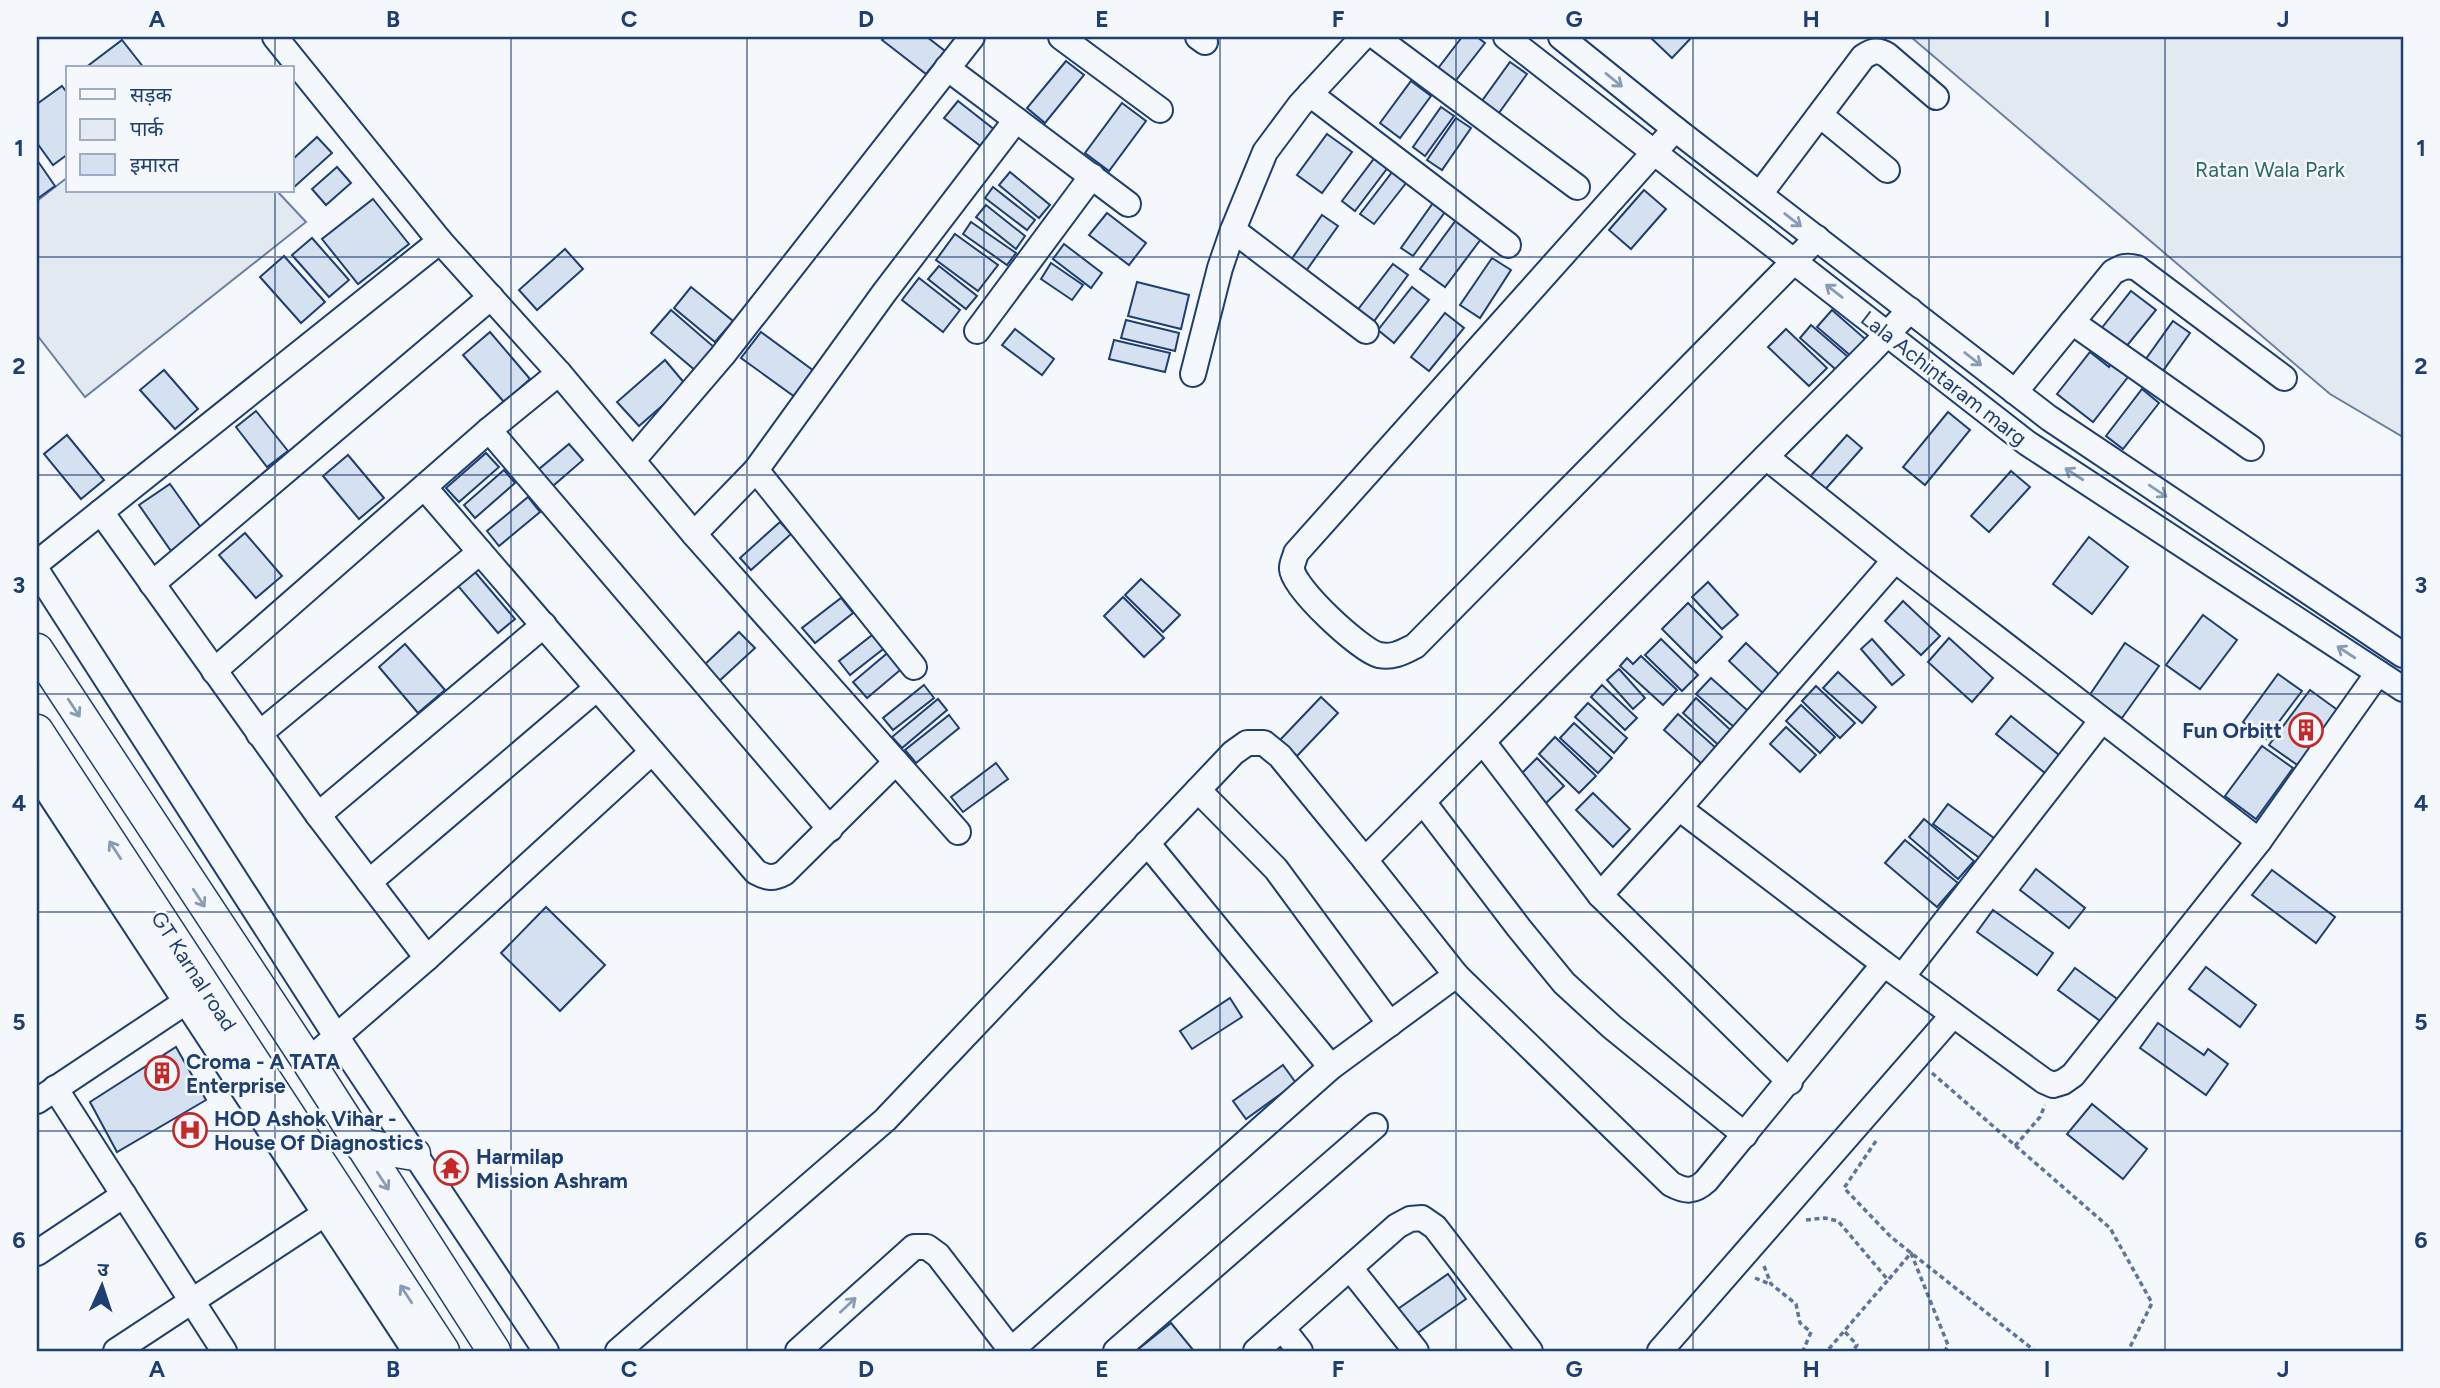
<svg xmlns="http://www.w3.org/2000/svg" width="2440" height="1388" viewBox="0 0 2440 1388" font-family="Figtree,'Noto Sans Devanagari',sans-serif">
  <rect width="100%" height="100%" fill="#f4f7fb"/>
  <g fill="#e3e9f0" stroke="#687fa3" stroke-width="2">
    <path d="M1911 37H2403V437L2330 394Z"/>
    <path d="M68 177V191H277L306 222 85 397 37 335V201Z"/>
  </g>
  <g fill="#d5e0f0" stroke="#1d3f73" stroke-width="2">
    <path d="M885 37H927L945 51 926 74 882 40Z"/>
    <path d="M1462 37H1477L1485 43 1453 84 1436 71Z"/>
    <path d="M1650 37H1692L1672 58Z"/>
    <path d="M122 40 144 68H85Z"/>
    <path d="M1066 61 1084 75 1045 123 1027 108Z"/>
    <path d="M1510 62 1527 74 1496 117 1479 105Z"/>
    <path d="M1411 81 1431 96 1400 138 1380 123Z"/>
    <path d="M62 86 68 94V154L53 165 37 143V104Z"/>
    <path d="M958 101 1000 134 987 151 944 118Z"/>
    <path d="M1122 103 1146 121 1109 171 1085 153Z"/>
    <path d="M1441 107 1454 116 1425 156 1413 147Z"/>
    <path d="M1456 118 1471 128 1442 170 1427 160Z"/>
    <path d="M1327 134 1352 152 1322 193 1297 175Z"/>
    <path d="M317 137 332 153 292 189V160Z"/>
    <path d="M1376 156 1389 166 1355 211 1342 201Z"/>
    <path d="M37 160 55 186 37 199Z"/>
    <path d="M337 167 351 183 326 205 312 189Z"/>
    <path d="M1396 167 1410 178 1374 224 1360 214Z"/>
    <path d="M1010 172 1050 205 1039 218 999 185Z"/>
    <path d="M993 187 1035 220 1027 230 985 198Z"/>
    <path d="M1644 190 1666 209 1631 249 1609 230Z"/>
    <path d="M373 199 409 244 358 284 322 239Z"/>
    <path d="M1433 203 1445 212 1413 256 1401 248Z"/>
    <path d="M986 205 1025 236 1016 249 976 217Z"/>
    <path d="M1107 213 1146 243 1129 265 1089 235Z"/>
    <path d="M1322 215 1338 226 1306 271 1291 260Z"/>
    <path d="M1456 220 1481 239 1445 287 1420 269Z"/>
    <path d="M971 222 1016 253 1007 265 963 234Z"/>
    <path d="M955 234 998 265 978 291 936 260Z"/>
    <path d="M312 238 349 280 329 297 292 255Z"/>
    <path d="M1064 244 1102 273 1091 288 1053 259Z"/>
    <path d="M565 249 583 269 537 310 519 290Z"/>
    <path d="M284 256 325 302 301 323 260 277Z"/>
    <path d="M1492 258 1511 270 1480 318 1460 305Z"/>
    <path d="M1051 263 1083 285 1072 300 1041 279Z"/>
    <path d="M1393 264 1408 275 1372 324 1356 312Z"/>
    <path d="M939 266 977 296 966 309 928 279Z"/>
    <path d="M919 278 960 310 943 332 902 300Z"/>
    <path d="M1137 282 1189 295 1181 329 1128 316Z"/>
    <path d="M691 287 733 321 715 342 674 308Z"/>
    <path d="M1412 287 1429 300 1394 343 1378 330Z"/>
    <path d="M2131 291 2156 310 2121 353 2097 334Z"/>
    <path d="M671 310 715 348 696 371 651 333Z"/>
    <path d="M1832 310 1872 345 1858 362 1817 327Z"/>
    <path d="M1445 313 1464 328 1429 371 1411 357Z"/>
    <path d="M1126 320 1179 333 1175 351 1121 338Z"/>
    <path d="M2173 321 2190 333 2160 375 2143 363Z"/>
    <path d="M1811 325 1854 362 1842 375 1800 338Z"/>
    <path d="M1015 329 1054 359 1042 375 1002 345Z"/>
    <path d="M1786 329 1827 368 1809 386 1768 347Z"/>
    <path d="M490 332 530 379 504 402 463 355Z"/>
    <path d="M761 332 814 371 795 397 741 358Z"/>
    <path d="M1114 340 1170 353 1165 372 1109 359Z"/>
    <path d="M2090 352 2109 367 2111 364 2128 377 2093 422 2057 394Z"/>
    <path d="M665 360 686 385 639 426 617 402Z"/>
    <path d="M164 370 198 409 175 429 140 390Z"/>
    <path d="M2142 389 2159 403 2123 449 2106 436Z"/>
    <path d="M256 411 288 451 267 467 236 427Z"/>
    <path d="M1948 412 1970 430 1925 485 1903 467Z"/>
    <path d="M67 435 104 480 81 499 44 454Z"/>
    <path d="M1847 435 1862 448 1822 493 1807 480Z"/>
    <path d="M569 444 583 460 546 492 532 475Z"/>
    <path d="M486 453 499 467 459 502 446 488Z"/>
    <path d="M348 455 384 498 359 519 323 476Z"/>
    <path d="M504 470 515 483 475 518 464 505Z"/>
    <path d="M2011 471 2030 487 1989 532 1971 516Z"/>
    <path d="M170 484 202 529 171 551 139 505Z"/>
    <path d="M528 497 540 512 499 546 487 531Z"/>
    <path d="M780 522 791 534 751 570 740 558Z"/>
    <path d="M245 533 282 576 256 598 219 555Z"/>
    <path d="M2089 537 2128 567 2092 614 2053 584Z"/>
    <path d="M475 572 515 619 498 633 458 586Z"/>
    <path d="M1141 579 1180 615 1163 632 1125 595Z"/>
    <path d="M1708 582 1738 615 1722 629 1692 597Z"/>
    <path d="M1123 597 1164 638 1144 657 1104 616Z"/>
    <path d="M841 598 853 613 815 643 802 628Z"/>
    <path d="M1903 601 1940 636 1921 655 1885 621Z"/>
    <path d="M1688 603 1722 637 1696 663 1662 629Z"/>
    <path d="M2203 615 2237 640 2200 689 2166 665Z"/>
    <path d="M739 632 755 648 717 683 702 667Z"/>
    <path d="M876 632 887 646 850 675 839 661Z"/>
    <path d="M1949 638 1993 678 1972 702 1928 662Z"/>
    <path d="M1661 639 1698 675 1682 691 1645 655Z"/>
    <path d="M1872 639 1904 675 1892 685 1861 649Z"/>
    <path d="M1746 643 1786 681 1769 699 1729 661Z"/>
    <path d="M2125 643 2159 666 2122 718 2089 696Z"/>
    <path d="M405 644 445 690 418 713 379 667Z"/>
    <path d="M891 650 905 666 867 698 853 682Z"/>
    <path d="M1641 656 1677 690 1663 705 1620 666 1627 658 1633 664Z"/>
    <path d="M1619 669 1645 698 1633 709 1607 680Z"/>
    <path d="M1838 672 1876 707 1862 723 1823 688Z"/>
    <path d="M2278 674 2302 691 2266 739 2243 722Z"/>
    <path d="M1711 678 1756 718 1742 734 1696 694Z"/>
    <path d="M924 685 934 698 893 730 883 718Z"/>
    <path d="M1602 685 1637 718 1625 730 1591 697Z"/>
    <path d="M1816 686 1855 723 1840 738 1802 701Z"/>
    <path d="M2310 690 2343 714 2303 769 2269 745Z"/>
    <path d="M1321 697 1338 713 1297 756 1280 740Z"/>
    <path d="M1696 698 1737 736 1724 750 1683 713Z"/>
    <path d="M938 699 947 710 902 748 892 737Z"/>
    <path d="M1588 703 1627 738 1614 753 1575 717Z"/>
    <path d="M1801 705 1835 737 1820 753 1786 721Z"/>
    <path d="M1678 714 1717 749 1703 765 1664 730Z"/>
    <path d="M949 715 959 728 916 763 905 750Z"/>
    <path d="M2011 716 2059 755 2045 773 1996 734Z"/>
    <path d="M1574 723 1612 758 1598 773 1560 738Z"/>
    <path d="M1786 727 1816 755 1800 772 1770 744Z"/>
    <path d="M1555 737 1596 776 1579 793 1539 754Z"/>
    <path d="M2262 746 2293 768 2256 819 2225 796Z"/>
    <path d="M1537 758 1564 786 1546 803 1520 775Z"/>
    <path d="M996 763 1008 779 963 812 951 797Z"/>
    <path d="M1593 793 1630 829 1613 847 1576 810Z"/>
    <path d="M1948 804 2002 844 1988 864 1933 824Z"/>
    <path d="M1924 819 1974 861 1958 879 1909 837Z"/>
    <path d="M1905 840 1958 883 1937 907 1885 863Z"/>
    <path d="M2036 869 2085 908 2069 928 2020 890Z"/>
    <path d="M2272 870 2335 917 2316 943 2252 895Z"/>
    <path d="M546 907 605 965 560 1011 501 953Z"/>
    <path d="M1993 910 2053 953 2037 975 1977 932Z"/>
    <path d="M2206 967 2256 1005 2240 1027 2189 989Z"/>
    <path d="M2075 968 2124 1004 2107 1026 2058 990Z"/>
    <path d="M1230 998 1242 1017 1192 1049 1180 1031Z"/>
    <path d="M2158 1023 2204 1055 2208 1049 2228 1064 2206 1095 2140 1048Z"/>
    <path d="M176 1047 206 1100 117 1152 90 1102Z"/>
    <path d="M1283 1065 1296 1083 1246 1119 1233 1101Z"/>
    <path d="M2092 1104 2147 1149 2123 1179 2067 1134Z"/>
    <path d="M1448 1274 1466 1299 1413 1336 1395 1311Z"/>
    <path d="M1171 1323 1194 1351H1136Z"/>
  </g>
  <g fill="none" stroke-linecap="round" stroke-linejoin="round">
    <g stroke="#1d3f73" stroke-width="28">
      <g id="minor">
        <path d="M275 37 440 241 559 373 694 534 958 832"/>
        <path d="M1061 37 1160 110"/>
        <path d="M1198 37 1205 42"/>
        <path d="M1376 37 1577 187"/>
        <path d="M1506 37 2027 443 2403 689"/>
        <path d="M1561 37 1675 129 2049 418 2403 655"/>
        <path d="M947 68 1128 204"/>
        <path d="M1310 94 1508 245"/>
        <path d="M1820 115 1887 170"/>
        <path d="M1675 129 1296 553C1295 558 1291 565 1292 569 1293 588 1361 651 1379 655 1393 658 1403 652 1415 646L1817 238"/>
        <path d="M1760 194 1863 57C1872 51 1878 49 1887 55L1936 97"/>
        <path d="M1233 230 1366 331"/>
        <path d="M2072 322 2251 448"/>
        <path d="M977 331 1092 176"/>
        <path d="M1193 374 1220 268 1233 230 1265 152 1300 105 1363 37"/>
        <path d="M2015 392 2113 272C2122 267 2126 265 2137 268L2284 378"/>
        <path d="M489 430 830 829"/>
        <path d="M633 460 722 356 972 37"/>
        <path d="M756 470 914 667"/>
        <path d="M425 488 756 872C767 878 773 879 784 873L896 762"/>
        <path d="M101 512 318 815 427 958"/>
        <path d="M694 534 756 470 884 293 1016 120"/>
        <path d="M1895 560 2259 841 2378 673"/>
        <path d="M37 563 440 241"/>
        <path d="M37 571 336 1036 546 1351"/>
        <path d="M152 584 491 297"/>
        <path d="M214 671 489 430 559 373"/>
        <path d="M259 734 480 552"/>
        <path d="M1483 742 1600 895 1790 1082"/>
        <path d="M37 775 415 1351"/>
        <path d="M1198 790 1276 869 1390 1024"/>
        <path d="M1423 802 1519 928 1564 983 1612 1027 1745 1135"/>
        <path d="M318 815 544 625"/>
        <path d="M1147 843 1331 1067"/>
        <path d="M1365 860 1456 975"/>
        <path d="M369 882 597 688"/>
        <path d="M1600 895 1679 808"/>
        <path d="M1884 964 2044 1081 2053 1085 2063 1082 2073 1075 2259 841"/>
        <path d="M1902 977 2102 720"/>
        <path d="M308 1061 427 958 652 752"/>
        <path d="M55 1088 224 1351"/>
        <path d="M37 1101 199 993"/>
        <path d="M37 1253 124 1195"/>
        <path d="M1350 1268 1416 1351"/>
        <path d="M1282 1328 1300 1351"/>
        <path d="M116 1351 338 1205"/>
        <path d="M618 1351 885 1120 1233 753 1247 743H1264L1280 756 1365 860 1871 351 1910 310"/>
        <path d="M798 1351 914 1247H927L938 1255 1011 1350"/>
        <path d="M1010 1351 1331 1067 1456 975 1671 1184C1686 1192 1694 1192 1706 1181L1884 964 1679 808 1895 560 1766 457"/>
        <path d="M1116 1351 1375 1126"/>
        <path d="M1256 1351 1397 1226 1410 1219 1422 1218 1435 1227 1530 1351"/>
        <path d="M1660 1351 1953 1015"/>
      </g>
    </g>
    <g stroke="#1d3f73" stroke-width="35">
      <g id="major">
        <path d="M37 650 308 1061 494 1351"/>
        <path d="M37 731 443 1351"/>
        <path d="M361 1145 414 1154"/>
      </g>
    </g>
    <g stroke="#5e769c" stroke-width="3.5" stroke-dasharray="5 3.5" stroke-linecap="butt">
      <path d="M1932 1073 2110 1228 2152 1303 2128 1351"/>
      <path d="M1876 1141 1844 1188 1891 1237 2035 1351"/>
      <path d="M2015 1146 2040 1117 2045 1105"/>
      <path d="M1806 1220 1825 1218 1838 1221 1888 1280 1827 1351"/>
      <path d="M1764 1266 1771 1284 1796 1304 1800 1323 1811 1332 1803 1351"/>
      <path d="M1755 1278 1770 1284"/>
      <path d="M1889 1279 1911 1253 1948 1345 1945 1351"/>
      <path d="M1845 1332 1857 1345 1853 1351"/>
    </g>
    <use href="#minor" stroke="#f4f7fb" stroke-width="24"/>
    <use href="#major" stroke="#f4f7fb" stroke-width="32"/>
  </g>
  <defs><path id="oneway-shaft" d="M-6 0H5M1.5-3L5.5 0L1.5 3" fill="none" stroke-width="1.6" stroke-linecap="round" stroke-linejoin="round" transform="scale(1.75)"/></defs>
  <g stroke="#889bb7">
    <use href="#oneway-shaft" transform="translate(1614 80) rotate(39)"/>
    <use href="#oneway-shaft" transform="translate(1793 220) rotate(38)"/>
    <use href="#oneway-shaft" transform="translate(1834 291) rotate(-142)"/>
    <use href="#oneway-shaft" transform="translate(1973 359) rotate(38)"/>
    <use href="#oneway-shaft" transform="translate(2074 474) rotate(-147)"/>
    <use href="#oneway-shaft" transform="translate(2158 491) rotate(34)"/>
    <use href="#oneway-shaft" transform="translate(2346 652) rotate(-147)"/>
    <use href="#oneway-shaft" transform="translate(74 708) rotate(57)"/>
    <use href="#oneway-shaft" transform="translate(115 850) rotate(-123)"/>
    <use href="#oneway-shaft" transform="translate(199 898) rotate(57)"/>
    <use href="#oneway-shaft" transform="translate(383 1181) rotate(57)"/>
    <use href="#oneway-shaft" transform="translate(406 1294) rotate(-123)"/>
    <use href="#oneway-shaft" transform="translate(848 1305) rotate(-43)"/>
  </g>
  <path fill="none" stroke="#1d3f73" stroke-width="2" stroke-opacity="0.55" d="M275 37V68M511 37V1351M747 37V1351M984 37V1351M1220 37V1351M1456 37V1351M1693 37V1351M1929 37V1351M2165 37V1351M275 191V1351M37 257H2403M37 475H2403M37 694H2403M37 912H2403M37 1131H2403"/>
  <defs>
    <g id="building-ring" transform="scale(1.75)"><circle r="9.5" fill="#f4f7fb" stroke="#c62828" stroke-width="1.5"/><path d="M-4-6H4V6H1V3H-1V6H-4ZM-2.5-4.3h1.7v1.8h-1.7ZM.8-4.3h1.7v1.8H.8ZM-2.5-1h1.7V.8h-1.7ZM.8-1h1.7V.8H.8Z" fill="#c62828"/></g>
    <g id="hospital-ring" transform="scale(1.75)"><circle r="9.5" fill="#f4f7fb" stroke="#c62828" stroke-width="1.5"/><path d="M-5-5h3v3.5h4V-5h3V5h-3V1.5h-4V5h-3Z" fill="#c62828"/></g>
    <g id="temple-ring" transform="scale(1.75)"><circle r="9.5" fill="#f4f7fb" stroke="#c62828" stroke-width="1.5"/><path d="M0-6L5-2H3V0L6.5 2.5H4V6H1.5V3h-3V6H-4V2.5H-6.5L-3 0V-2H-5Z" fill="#c62828"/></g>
  </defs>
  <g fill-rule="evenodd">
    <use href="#building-ring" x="2306" y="730"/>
    <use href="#building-ring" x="162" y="1073"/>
    <use href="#hospital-ring" x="190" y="1130"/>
    <use href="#temple-ring" x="451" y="1168"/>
  </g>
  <g text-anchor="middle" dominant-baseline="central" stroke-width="5" stroke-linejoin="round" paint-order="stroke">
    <g font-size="21" fill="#2c6c60" stroke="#f4f7fb">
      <text x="2270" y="169">Ratan Wala Park</text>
    </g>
    <g font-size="21" fill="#1d3f73" stroke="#f4f7fb">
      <text transform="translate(1944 378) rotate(38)">Lala Achintaram marg</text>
      <text transform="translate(194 971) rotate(57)">GT Karnal road</text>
    </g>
    <g font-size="21" font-weight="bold" fill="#1d3f73" stroke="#f4f7fb" text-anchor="start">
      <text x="2282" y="730" text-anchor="end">Fun Orbitt</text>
      <text x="186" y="1061">Croma - A TATA<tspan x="186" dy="24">Enterprise</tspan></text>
      <text x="214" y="1118">HOD Ashok Vihar -<tspan x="214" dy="24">House Of Diagnostics</tspan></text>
      <text x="476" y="1156">Harmilap<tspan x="476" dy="24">Mission Ashram</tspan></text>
    </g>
  </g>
  <rect width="2440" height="1388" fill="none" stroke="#f4f7fb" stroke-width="77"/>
  <rect x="66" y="66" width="228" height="126" fill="#f4f7fb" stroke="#9eadc5" stroke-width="2"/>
  <rect x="80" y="89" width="35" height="10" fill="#f4f7fb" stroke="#9eadc5" stroke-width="2"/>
  <text x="130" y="102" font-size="21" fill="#1d3f73">सड़क</text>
  <rect x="80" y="119" width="35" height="21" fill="#e3e9f0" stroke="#9eadc5" stroke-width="2"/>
  <text x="130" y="136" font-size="21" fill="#1d3f73">पार्क</text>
  <rect x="80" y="154" width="35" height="21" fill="#d5e0f0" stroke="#9eadc5" stroke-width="2"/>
  <text x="130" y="172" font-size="21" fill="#1d3f73">इमारत</text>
  <g transform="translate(102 1286) rotate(3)" stroke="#f4f7fb" stroke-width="5" paint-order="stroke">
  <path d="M0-5L12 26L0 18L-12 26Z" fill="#1d3f73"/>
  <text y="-10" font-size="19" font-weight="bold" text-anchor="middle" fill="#1d3f73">उ</text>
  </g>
  <rect x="38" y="38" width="2364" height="1312" fill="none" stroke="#1d3f73" stroke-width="2.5"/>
  <g font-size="23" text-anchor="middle" font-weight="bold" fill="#1d3f73">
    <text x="157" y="27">A</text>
    <text x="393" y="27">B</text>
    <text x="629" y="27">C</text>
    <text x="866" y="27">D</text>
    <text x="1102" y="27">E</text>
    <text x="1338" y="27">F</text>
    <text x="1574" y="27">G</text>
    <text x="1811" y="27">H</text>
    <text x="2047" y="27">I</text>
    <text x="2283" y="27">J</text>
    <text x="19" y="156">1</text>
    <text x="2421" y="156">1</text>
    <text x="19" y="374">2</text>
    <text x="2421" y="374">2</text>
    <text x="19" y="593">3</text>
    <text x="2421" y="593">3</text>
    <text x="19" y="811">4</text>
    <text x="2421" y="811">4</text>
    <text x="19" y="1030">5</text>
    <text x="2421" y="1030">5</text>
    <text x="19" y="1248">6</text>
    <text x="2421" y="1248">6</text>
    <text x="157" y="1377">A</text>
    <text x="393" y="1377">B</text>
    <text x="629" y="1377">C</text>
    <text x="866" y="1377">D</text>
    <text x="1102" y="1377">E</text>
    <text x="1338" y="1377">F</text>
    <text x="1574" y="1377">G</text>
    <text x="1811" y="1377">H</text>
    <text x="2047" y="1377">I</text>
    <text x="2283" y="1377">J</text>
  </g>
</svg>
